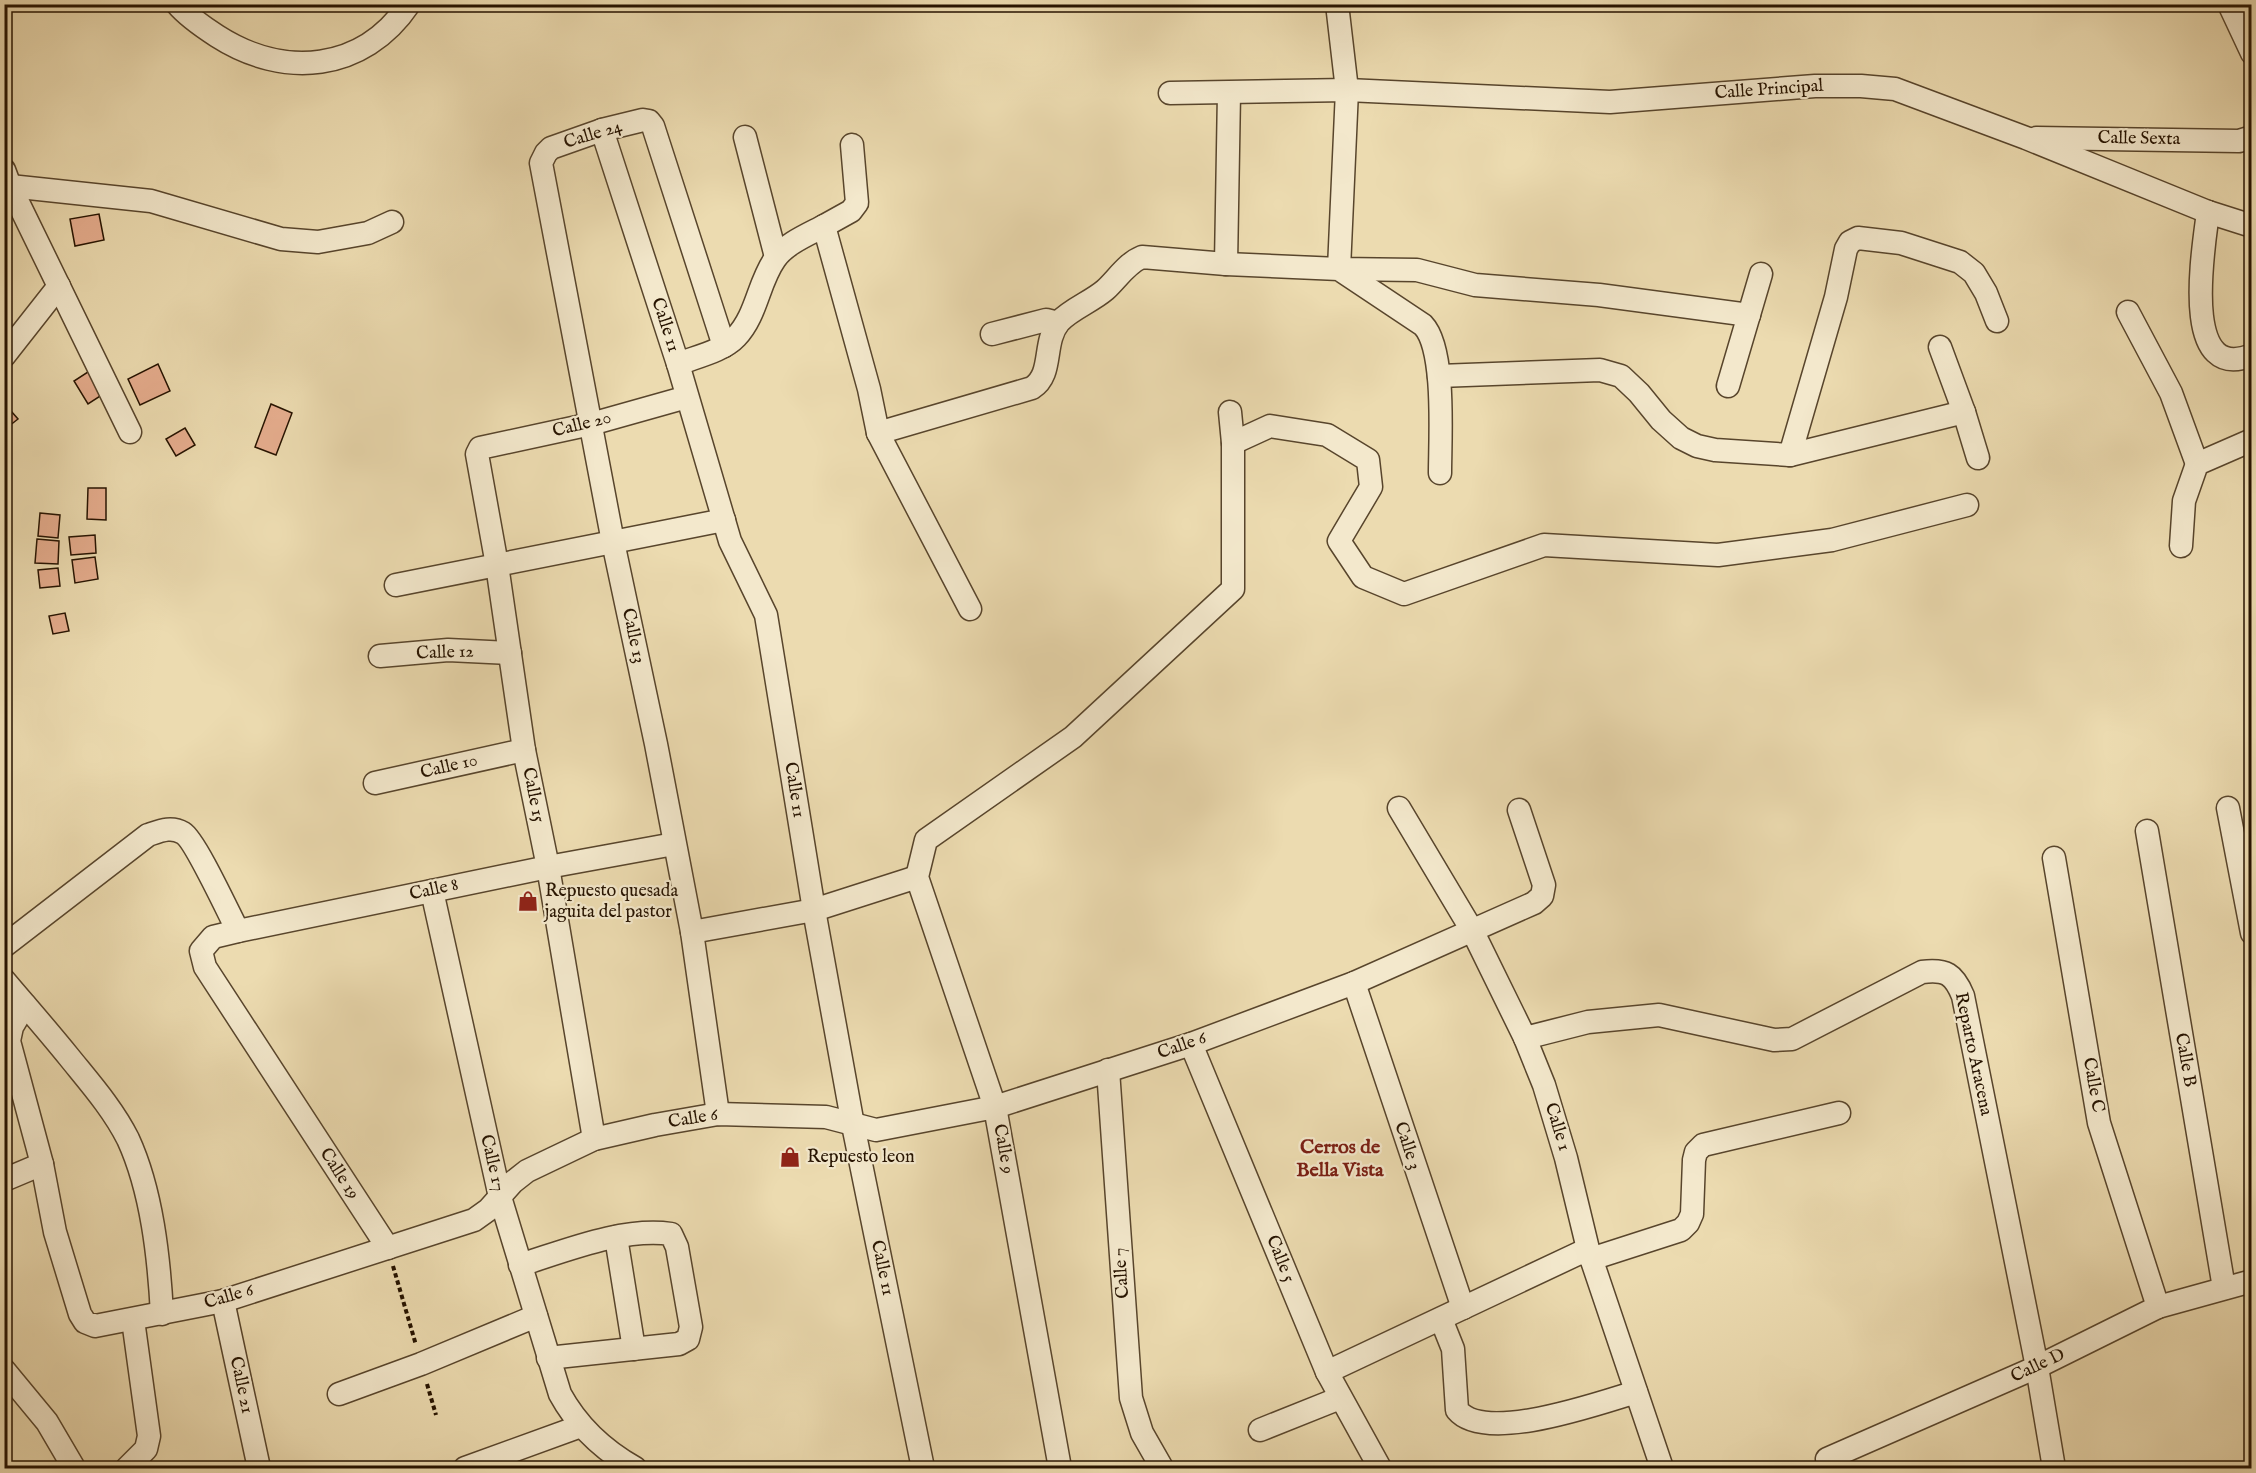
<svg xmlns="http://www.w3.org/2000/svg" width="2256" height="1473" viewBox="0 0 2256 1473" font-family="'IM FELL English',serif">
  <rect width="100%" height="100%" fill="#ecdbb0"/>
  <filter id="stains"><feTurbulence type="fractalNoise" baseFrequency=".00333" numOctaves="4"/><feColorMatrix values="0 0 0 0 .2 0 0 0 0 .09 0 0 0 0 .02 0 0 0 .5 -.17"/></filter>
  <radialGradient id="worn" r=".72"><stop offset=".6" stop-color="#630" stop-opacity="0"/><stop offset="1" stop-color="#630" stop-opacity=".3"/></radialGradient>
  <g fill="#e6ad8e" stroke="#261300" stroke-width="1.5">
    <path d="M99 214 104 240 75 246 70 219Z"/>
    <path d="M158 364 170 391 140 405 128 379Z"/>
    <path d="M94 368 108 391 88 404 74 381Z"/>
    <path d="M4 403 18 419 4 430Z"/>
    <path d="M271 404 292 413 276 455 255 447Z"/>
    <path d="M185 428 195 445 176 456 166 439Z"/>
    <path d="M88 488H106V520L87 519Z"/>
    <path d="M40 513 60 515 58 538 38 536Z"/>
    <path d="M95 535 96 553 71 555 69 537Z"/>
    <path d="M37 539 59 541 58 564 35 563Z"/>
    <path d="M95 557 98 579 75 583 72 560Z"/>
    <path d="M58 568 60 586 40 588 38 570Z"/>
    <path d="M65 613 69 631 53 634 49 616Z"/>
  </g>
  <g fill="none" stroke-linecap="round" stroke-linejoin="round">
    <g stroke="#58452c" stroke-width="25">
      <g id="minor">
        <path d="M177 4C188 17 203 27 217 36 284 79 363 72 409 4"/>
        <path d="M1337 4 1347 90 1339 269 1417 270 1475 285 1599 295 1749 315"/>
        <path d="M2229 4 2252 53"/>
        <path d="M1170 93 1347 90 1610 102 1815 86H1861L1895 89 2026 138 2208 212 2252 226"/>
        <path d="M602 130 678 364 730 541 766 615 814 910 853 1125 923 1468"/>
        <path d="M745 137 776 257"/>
        <path d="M2036 138 2239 141 2252 137"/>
        <path d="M4 170 10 186 130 432"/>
        <path d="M10 186 151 201 281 239 318 242 368 233 392 222"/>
        <path d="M2208 212C2204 246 2179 385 2252 355"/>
        <path d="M824 226 851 211 857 203 852 145"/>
        <path d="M1226 264 1229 93"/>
        <path d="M2128 312 2171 393 2197 464"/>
        <path d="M992 334 1046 320 1058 323"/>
        <path d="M1940 347 1964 412 1978 458"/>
        <path d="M4 356 59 286"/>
        <path d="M678 364C695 357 723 351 736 337 757 315 758 283 775 259 785 244 809 234 824 226L869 389 878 433 970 609"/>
        <path d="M1439 376 1600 370 1621 376 1639 393 1661 420 1681 438 1697 446 1715 450 1790 455 1964 412"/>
        <path d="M1728 386 1761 274"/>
        <path d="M878 433 1032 388C1054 374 1042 343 1059 322 1071 309 1091 302 1105 290 1117 279 1127 263 1142 257L1226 264 1339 269 1423 325C1446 349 1440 439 1440 473"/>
        <path d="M1233 443 1270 426 1327 435 1368 460 1371 487 1339 541 1363 577 1404 594 1544 545 1718 555 1832 540 1967 505"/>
        <path d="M1790 455 1836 297 1846 249 1850 242 1858 238 1901 243 1960 262 1974 273 1986 293 1997 321"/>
        <path d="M2181 546 2184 501 2197 464 2252 440"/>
        <path d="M396 585 724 520"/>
        <path d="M380 656 448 650 510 653"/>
        <path d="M375 783 524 750"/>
        <path d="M1399 808 1473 932 1525 1038 1544 1085 1566 1158 1588 1249 1662 1468"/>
        <path d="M2228 808 2252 933"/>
        <path d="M2147 831 2224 1288"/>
        <path d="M2054 858 2099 1123 2158 1307"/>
        <path d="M432 891 500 1197 560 1394C578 1427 603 1450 635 1468"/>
        <path d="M692 932 814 910 917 877"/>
        <path d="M4 946 148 835C160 831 171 826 183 833 195 840 229 914 238 931"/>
        <path d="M4 980C26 1006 48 1031 69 1057 90 1083 113 1109 128 1139 152 1191 159 1258 162 1314"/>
        <path d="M1354 983 1463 1308"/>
        <path d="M25 1005 12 1027 9 1041 42 1164 55 1232 80 1314 85 1322 95 1326 223 1301 474 1220 488 1210 513 1182 527 1171 594 1139 655 1125 718 1114 826 1117 876 1130 995 1107 1191 1044 1354 983 1534 903 1542 896 1544 885 1519 810"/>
        <path d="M1525 1038 1588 1022 1659 1015 1774 1040 1792 1039 1922 972C1946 969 1954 974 1963 996L2037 1367 2054 1468"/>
        <path d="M1191 1044 1327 1372 1380 1468"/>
        <path d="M1108 1070 1131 1398 1142 1433 1162 1468"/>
        <path d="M718 1114 692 932 656 744 613 542 541 163 546 153 551 148 602 130 643 120 649 121 653 126 724 346"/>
        <path d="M594 1139 548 867 524 750 497 565 477 454 480 448 591 424 687 397"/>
        <path d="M4 1180 42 1164"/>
        <path d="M616 1237 634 1349"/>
        <path d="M388 1248 205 967 201 951 213 937 238 931 548 867 674 844"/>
        <path d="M1591 1259 1681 1230 1688 1223 1692 1214 1694 1160 1696 1152 1703 1145 1839 1113"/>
        <path d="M520 1265C565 1251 623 1227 671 1234L677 1247 691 1327 688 1339 679 1344 548 1358"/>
        <path d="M223 1301 259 1468"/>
        <path d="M1441 1319 1453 1349 1457 1410C1485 1444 1599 1403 1636 1392"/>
        <path d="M4 1370 47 1422 74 1468"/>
        <path d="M1327 1372 1588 1249"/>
        <path d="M339 1394 421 1364 536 1316"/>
        <path d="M1260 1430 1340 1398"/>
        <path d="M1827 1459 2037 1367 2158 1307 2252 1281"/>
        <path d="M127 1468 146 1449 149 1436 133 1320"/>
        <path d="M465 1468 581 1426"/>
        <path d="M1060 1468 995 1107 917 877 926 840 1073 737 1233 589V443L1230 412"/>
      </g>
    </g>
    <g stroke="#261300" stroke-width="4" stroke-dasharray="4.5 3" stroke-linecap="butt">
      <path d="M393 1266 416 1345"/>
      <path d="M427 1384 436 1415"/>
    </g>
    <use href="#minor" stroke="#f3e8cc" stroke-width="22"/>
  </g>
  <defs>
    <g id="shop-bare" transform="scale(1.62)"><path d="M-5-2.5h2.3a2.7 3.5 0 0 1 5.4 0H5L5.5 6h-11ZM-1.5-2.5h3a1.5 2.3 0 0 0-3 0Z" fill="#8f2418" stroke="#f3e8cc" stroke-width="2.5" paint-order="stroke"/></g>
  </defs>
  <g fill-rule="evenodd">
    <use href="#shop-bare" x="528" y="901"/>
    <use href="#shop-bare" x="790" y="1157"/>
  </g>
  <g text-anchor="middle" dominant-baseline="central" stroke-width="4.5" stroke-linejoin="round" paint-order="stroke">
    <g font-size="18" fill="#261300" stroke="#f3e8cc">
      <text transform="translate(1769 90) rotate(-4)">Calle Principal</text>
      <text transform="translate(593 135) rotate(-17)">Calle 24</text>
      <text transform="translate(2139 139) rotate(1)">Calle Sexta</text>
      <text transform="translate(665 325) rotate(72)">Calle 11</text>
      <text transform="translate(582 425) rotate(-14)">Calle 20</text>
      <text transform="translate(633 636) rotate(78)">Calle 13</text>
      <text transform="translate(445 653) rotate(-2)">Calle 12</text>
      <text transform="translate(449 767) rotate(-13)">Calle 10</text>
      <text transform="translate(794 790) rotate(81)">Calle 11</text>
      <text transform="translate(533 795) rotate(79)">Calle 15</text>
      <text transform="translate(434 890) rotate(-12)">Calle 8</text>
      <text transform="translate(1182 1046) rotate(-19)">Calle 6</text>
      <text transform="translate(1973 1054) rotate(78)">Reparto Aracena</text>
      <text transform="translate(2185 1060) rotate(80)">Calle B</text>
      <text transform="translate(2093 1085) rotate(80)">Calle C</text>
      <text transform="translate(693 1119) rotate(-9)">Calle 6</text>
      <text transform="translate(1557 1127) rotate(73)">Calle 1</text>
      <text transform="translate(1407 1146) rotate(72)">Calle 3</text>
      <text transform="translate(1003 1149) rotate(80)">Calle 9</text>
      <text transform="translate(492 1163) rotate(77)">Calle 17</text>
      <text transform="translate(339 1174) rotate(57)">Calle 19</text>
      <text transform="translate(1280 1259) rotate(68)">Calle 5</text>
      <text transform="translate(882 1268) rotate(78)">Calle 11</text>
      <text transform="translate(1122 1273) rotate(-94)">Calle 7</text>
      <text transform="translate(229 1297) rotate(-16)">Calle 6</text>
      <text transform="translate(2038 1366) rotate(-25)">Calle D</text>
      <text transform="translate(241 1385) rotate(78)">Calle 21</text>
    </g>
    <g font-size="18" fill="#261300" stroke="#f3e8cc" text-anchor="start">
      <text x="545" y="891">Repuesto quesada<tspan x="545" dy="21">jaguita del pastor</tspan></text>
      <text x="807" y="1157">Repuesto leon</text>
    </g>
    <g font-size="20" font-weight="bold" fill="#7a1f14" stroke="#f3e8cc">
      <text x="1340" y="1147">Cerros de<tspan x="1340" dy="23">Bella Vista</tspan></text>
    </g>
  </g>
  <rect width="2256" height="1473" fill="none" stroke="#ecdbb0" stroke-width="24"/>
  <rect x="6" y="6" width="2244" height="1461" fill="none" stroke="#261300" stroke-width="3"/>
  <rect x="12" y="12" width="2232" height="1449" fill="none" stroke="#261300" stroke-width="1.5"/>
  <rect width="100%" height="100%" filter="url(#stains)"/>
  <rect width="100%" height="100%" fill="url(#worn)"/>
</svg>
